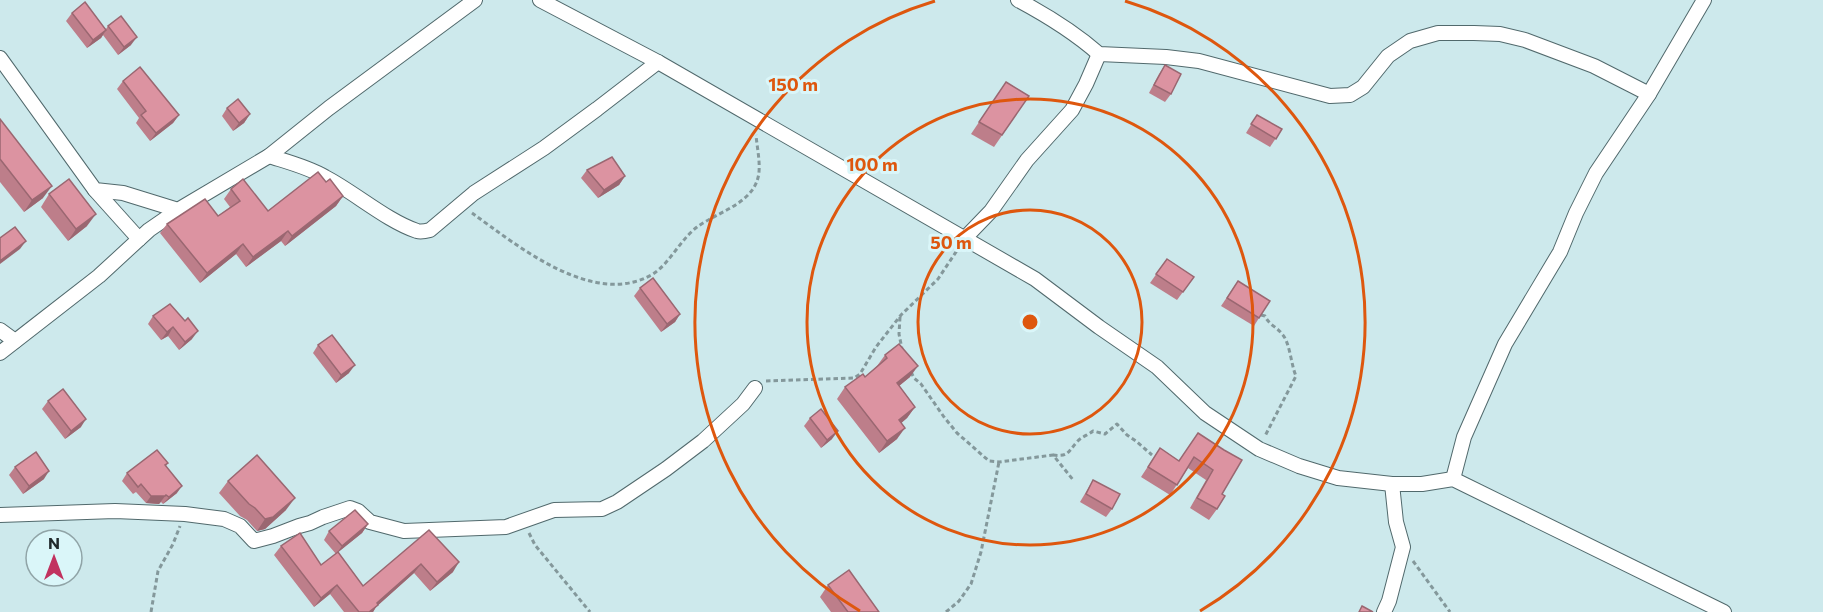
<svg xmlns="http://www.w3.org/2000/svg" width="1823" height="612" viewBox="0 0 1823 612" font-family="Commissioner,sans-serif">
  <rect width="100%" height="100%" fill="#cde9ec"/>
  <g fill="none" stroke-linecap="round" stroke-linejoin="round">
    <g stroke="#51696c" stroke-width="16">
      <g id="minor">
        <path d="M540 0 658 62 1035 279 1099 327 1157 367 1205 413 1259 449 1299 466 1338 478 1392 484H1422L1453 479 1724 612"/>
        <path d="M1018 0C1048 16 1074 32 1099 54L1166 57 1199 61 1330 96 1350 95 1363 87 1388 56 1410 41 1438 33H1474L1500 34 1525 40 1594 66 1649 94"/>
        <path d="M0 58 95 190 123 193 178 210 269 156 329 108 475 0"/>
        <path d="M269 156C288 162 308 167 325 177 354 192 387 221 417 231 421 232 426 231 430 230L474 193 544 148 597 109 658 62"/>
        <path d="M95 190 139 239"/>
        <path d="M965 238 991 211 1027 160 1072 110 1086 84 1099 54"/>
        <path d="M0 330 15 341"/>
        <path d="M0 353 99 276 149 230 178 210"/>
        <path d="M1453 479 1464 437 1505 344 1560 252 1576 213 1596 173 1649 94 1704 0"/>
        <path d="M0 515 115 511 185 514 224 519 240 526 254 541 273 536 299 526 310 523 323 517 350 508 358 511 370 522 404 531 506 527 554 510 602 509 617 502 666 469 703 441 743 404 755 388"/>
        <path d="M1384 612 1389 601 1403 547 1396 522 1392 484"/>
      </g>
    </g>
    <g stroke="#84989b" stroke-width="3" stroke-dasharray="4.5 3" stroke-linecap="butt">
      <path d="M472 213C518 246 594 309 653 274 670 263 680 240 697 227 719 211 756 203 759 172 760 160 757 147 756 135"/>
      <path d="M1261 315 1265 316C1269 325 1277 327 1282 334 1290 342 1291 365 1296 376L1265 436"/>
      <path d="M900 317 899 334 902 349"/>
      <path d="M911 372 914 378 921 384 944 417 957 433 989 461 999 462 1053 455 1074 481"/>
      <path d="M766 381 854 378 860 374 876 347 901 315 938 279 958 249"/>
      <path d="M1053 455C1068 457 1068 452 1077 442 1081 437 1088 435 1093 431L1105 434 1117 424 1127 435 1136 441 1152 455"/>
      <path d="M529 533 535 545 590 612"/>
      <path d="M1413 561 1450 612"/>
      <path d="M151 612 158 571 173 544 180 526"/>
      <path d="M946 612 959 601 971 584 981 552 999 462"/>
    </g>
    <use href="#minor" stroke="#fff" stroke-width="14"/>
  </g>
  <g fill="#bd7e8a">
    <path d="M72 13 106 29 108 26 131 45 118 55 103 35 101 38 87 48 66 21Z"/>
    <path d="M1165 65 1171 94 1165 102 1149 93 1159 74Z"/>
    <path d="M123 81 179 115 173 123 150 141 136 123 139 118 117 89Z"/>
    <path d="M1006 82 1029 96 994 147 971 134Z"/>
    <path d="M227 108 250 114 244 123 233 131 222 116Z"/>
    <path d="M1257 115 1282 129 1270 147 1246 133Z"/>
    <path d="M0 119 43 198 24 212 0 182Z"/>
    <path d="M587 170 625 176 619 185 598 198 581 178Z"/>
    <path d="M326 182 343 196 336 206 285 246 281 241 246 267 236 254 200 283 160 233 167 224 218 216 230 207 224 199 231 189 268 211Z"/>
    <path d="M49 194 87 226 68 241 41 207Z"/>
    <path d="M1167 259 1194 277 1177 300 1150 283Z"/>
    <path d="M1238 281 1259 318 1254 326 1221 306Z"/>
    <path d="M640 288 680 314 675 322 661 332 634 296Z"/>
    <path d="M153 316 192 339 179 350 168 336 161 340 148 324Z"/>
    <path d="M318 345 349 373 336 383 313 353Z"/>
    <path d="M885 355 910 377 899 386 915 407 907 418 901 423 897 439 879 453 837 399 845 387 865 377 877 366Z"/>
    <path d="M48 401 81 427 65 439 42 409Z"/>
    <path d="M810 418 832 439 821 448 804 426Z"/>
    <path d="M1160 448 1179 461 1224 450 1222 494 1217 509 1209 520 1190 508 1206 480 1188 468 1170 495 1141 477Z"/>
    <path d="M168 463 166 466 177 493 163 504 161 502 159 504 146 503 136 492 133 494 122 481 127 473Z"/>
    <path d="M15 467 44 479 23 494 9 475Z"/>
    <path d="M1093 480 1112 509 1106 517 1080 502Z"/>
    <path d="M228 481 286 510 265 529 257 531 247 520 240 516 219 493Z"/>
    <path d="M368 524 362 533 338 552 363 586 429 530 453 572 430 591 414 573 376 607 373 612H344L330 594 314 607 274 555 281 546 321 565 336 554 324 540 329 531Z"/>
    <path d="M828 585 879 612H831L820 597Z"/>
  </g>
  <g fill="#9a6771">
    <path d="M106 30 101 38 87 48 93 40Z"/>
    <path d="M137 37 131 45 118 55 124 47Z"/>
    <path d="M250 114 244 123 233 131 239 123Z"/>
    <path d="M179 115 173 123 150 141 156 133Z"/>
    <path d="M625 176 619 185 598 198 604 190Z"/>
    <path d="M52 186 43 198 24 212 32 200Z"/>
    <path d="M343 196 336 206 285 246 292 236Z"/>
    <path d="M96 214 87 226 68 241 76 229Z"/>
    <path d="M288 231 281 241 246 267 253 257Z"/>
    <path d="M26 241 20 249 0 264V261Z"/>
    <path d="M243 244 236 254 200 283 207 273Z"/>
    <path d="M680 314 675 322 661 332 667 324Z"/>
    <path d="M173 327 168 336 161 340 167 332Z"/>
    <path d="M198 331 192 339 179 350 185 342Z"/>
    <path d="M355 365 349 373 336 383 341 375Z"/>
    <path d="M918 366 910 377 889 394 897 383Z"/>
    <path d="M915 407 907 418 891 432 899 420Z"/>
    <path d="M86 419 81 427 65 439 71 431Z"/>
    <path d="M905 428 897 439 879 453 887 441Z"/>
    <path d="M838 431 832 439 821 448 827 440Z"/>
    <path d="M49 471 44 479 23 494 29 486Z"/>
    <path d="M182 486 177 493 163 504 169 497Z"/>
    <path d="M166 495 159 504 146 503 151 496Z"/>
    <path d="M295 498 286 510 265 529 257 531 265 519Z"/>
    <path d="M368 524 362 533 336 554 342 546Z"/>
    <path d="M459 562 453 572 430 591 437 582Z"/>
    <path d="M421 564 414 573 376 607 373 612H369L377 603Z"/>
    <path d="M337 585 330 594 314 607 321 598Z"/>
  </g>
  <g fill="#dc93a1" stroke="#9a6771" stroke-width="1.5">
    <path d="M85 2 106 30 93 40 72 13Z"/>
    <path d="M121 16 137 37 124 47 108 26Z"/>
    <path d="M1165 65 1181 74 1171 94 1154 85Z"/>
    <path d="M140 67 179 115 156 133 141 115 146 111 123 81Z"/>
    <path d="M1006 82 1029 96 1002 135 979 122Z"/>
    <path d="M238 99 250 114 239 123 227 108Z"/>
    <path d="M1257 115 1282 129 1276 139 1251 124Z"/>
    <path d="M0 119 52 186 32 200 0 159Z"/>
    <path d="M612 157 625 176 604 190 587 170Z"/>
    <path d="M318 172 326 182 330 179 343 196 292 236 288 231 253 257 243 244 207 273 167 224 205 199 218 216 240 201 231 189 243 179 268 211Z"/>
    <path d="M69 179 96 214 76 229 49 194Z"/>
    <path d="M15 227 26 241 0 261V238Z"/>
    <path d="M1167 259 1194 277 1183 292 1156 274Z"/>
    <path d="M653 278 680 314 667 324 640 288Z"/>
    <path d="M1238 281 1270 301 1259 318 1227 298Z"/>
    <path d="M170 304 185 321 188 318 198 331 185 342 173 327 167 332 153 316Z"/>
    <path d="M332 335 355 365 341 375 318 345Z"/>
    <path d="M899 344 918 366 897 383 915 407 899 420 905 428 887 441 845 387 863 374 865 377 887 358 885 355Z"/>
    <path d="M63 389 86 419 71 431 48 401Z"/>
    <path d="M821 409 838 431 827 440 810 418Z"/>
    <path d="M1198 433 1224 450 1242 460 1222 494 1225 496 1217 509 1197 498 1213 470 1194 457 1177 485 1148 467 1160 448 1179 461Z"/>
    <path d="M157 450 168 463 165 465 182 486 169 497 166 495 165 496H151L141 484 138 487 127 473Z"/>
    <path d="M36 452 49 471 29 486 15 467Z"/>
    <path d="M257 455 295 498 273 517 265 519 255 508 249 504 228 481Z"/>
    <path d="M1093 480 1120 494 1112 509 1086 494Z"/>
    <path d="M355 510 368 524 342 546 329 531Z"/>
    <path d="M429 530 459 562 437 582 421 564 377 603 378 605 369 612H359L337 585 321 598 281 546 300 533 321 565 338 552 363 586Z"/>
    <path d="M849 570 879 612H848L828 585Z"/>
    <path d="M1362 606 1373 612H1359Z"/>
  </g>
  <g fill="none" stroke="#de570e" stroke-width="3">
    <circle cx="1030" cy="322" r="112"/>
    <circle cx="1030" cy="322" r="223"/>
    <path d="M860 611A335 335 0 0 1 935 1M1125 1A335 335 0 0 1 1200 611"/>
  </g>
  <circle cx="1030" cy="322" r="9" fill="#de570e" stroke="#daf6f9" stroke-width="3"/>
  <g font-size="18" text-anchor="middle" font-weight="bold" fill="#de570e" stroke="#daf6f9" stroke-width="6" stroke-linejoin="round" paint-order="stroke">
    <text x="793" y="91">150 m</text>
    <text x="872" y="171">100 m</text>
    <text x="951" y="249">50 m</text>
  </g>
  <g transform="translate(54 558)"><circle r="28" fill="#daf6f9" stroke="#90a4a7" stroke-width="1.5"/>
  <path d="M0-4.5L10 22L0 15L-10 22Z" fill="#c1325f"/>
  <text y="-9" font-size="16" font-weight="bold" text-anchor="middle" fill="#202a2c">N</text>
  </g>
</svg>
